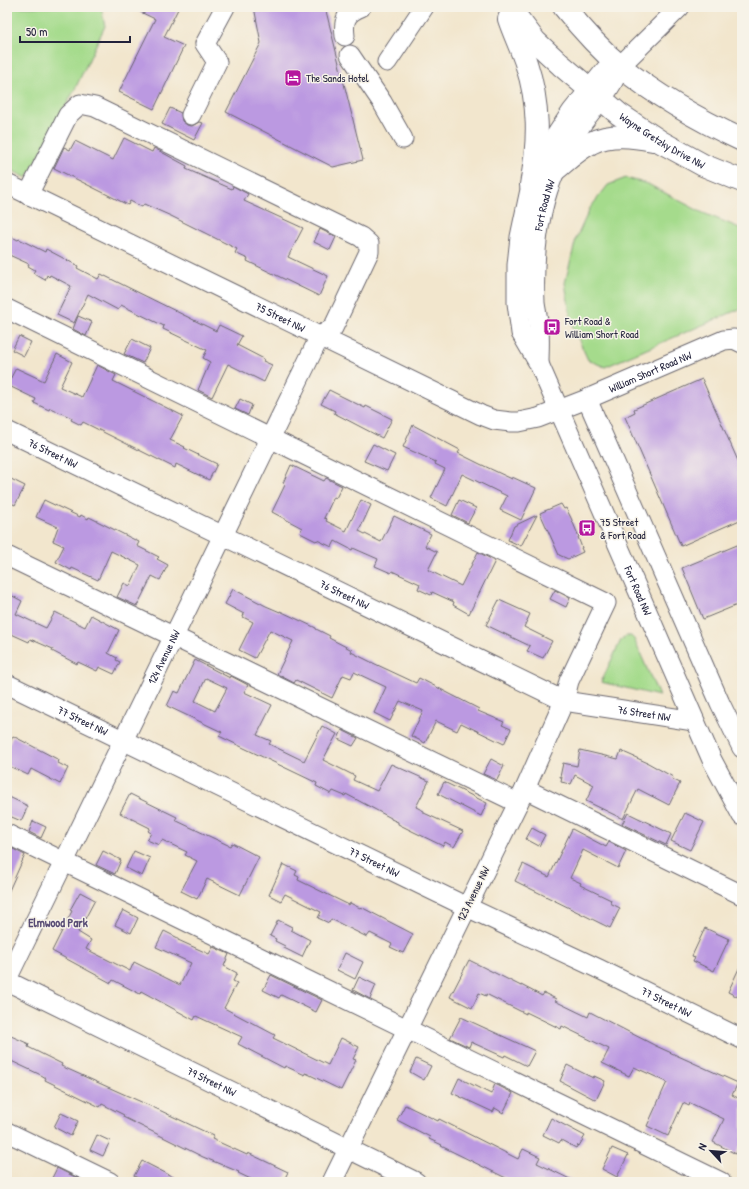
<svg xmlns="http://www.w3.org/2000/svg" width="749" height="1189" viewBox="0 0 749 1189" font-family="'Patrick Hand',sans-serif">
  <rect width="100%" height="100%" fill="#f7f3e8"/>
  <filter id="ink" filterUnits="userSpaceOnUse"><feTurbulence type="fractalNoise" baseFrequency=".025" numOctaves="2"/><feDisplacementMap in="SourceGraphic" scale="8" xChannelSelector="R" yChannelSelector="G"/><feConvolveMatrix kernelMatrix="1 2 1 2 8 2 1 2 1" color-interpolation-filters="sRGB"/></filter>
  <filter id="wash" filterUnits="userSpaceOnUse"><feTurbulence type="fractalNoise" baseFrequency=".012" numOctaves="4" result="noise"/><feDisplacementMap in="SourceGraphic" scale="16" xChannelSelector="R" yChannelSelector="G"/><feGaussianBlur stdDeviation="0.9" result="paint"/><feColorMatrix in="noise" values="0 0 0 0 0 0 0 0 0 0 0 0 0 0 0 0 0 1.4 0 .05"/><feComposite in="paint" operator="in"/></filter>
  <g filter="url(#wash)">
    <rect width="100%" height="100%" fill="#f2e6cd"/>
    <g fill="#a5db8c" stroke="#647e64">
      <path d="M7 7H101L105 26 75 89 27 178 7 168Z"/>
      <path d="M626 178 648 184 701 212 742 229V308L605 367 588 360 572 325 565 283 576 239 590 208 608 185Z"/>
      <path d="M626 636H631L634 639 659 696 601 682 621 640Z"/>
    </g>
    <g id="blocks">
      <g fill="#bb99e1" fill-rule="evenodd">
        <path d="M130 7H179L164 37 184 46 154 109 119 92 155 19Z"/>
        <path d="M254 7H325L363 160 333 167 226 112 261 43Z"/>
        <path d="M170 108 181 113 182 121 187 125 192 126 199 122 203 123 194 140 162 124Z"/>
        <path d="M124 138 152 152 154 148 187 166 186 169 232 189 233 186 248 194 244 201 303 228 288 257 328 276 319 296 247 261 248 259 235 253 237 249 171 216 144 204 142 207 130 201 128 205 54 168 64 147 70 150 75 141 113 160Z"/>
        <path d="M320 229 336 237 330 250 314 242Z"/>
        <path d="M12 237 18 240 19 239 45 252 46 249 78 266 77 268 98 279 101 274 216 331 219 325 242 336 237 345 264 359 263 361 272 365 264 382 228 364 212 397 198 390 210 362 203 358 207 350 163 329 164 326 121 305 118 310 88 294 74 323 57 315 71 286 50 275 49 277 47 275 45 280 33 273 35 270 28 266 29 264 7 254V248Z"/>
        <path d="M78 316 92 322 86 336 73 329Z"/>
        <path d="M19 336 31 342 24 356 12 350Z"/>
        <path d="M132 339 150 348 143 363 124 354Z"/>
        <path d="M57 354 72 362 60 387 82 397 97 365 116 375 113 381 183 416 170 440 185 447 184 448 217 464 209 480 176 464 175 468 83 422 81 425 71 420 72 418 50 408 49 410 34 403 36 399 7 385 16 368 44 381Z"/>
        <path d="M702 379 742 470V519L681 546 625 417 635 412 634 409Z"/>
        <path d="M329 390 365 408 366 406 392 419 382 438 334 413 335 411 321 404Z"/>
        <path d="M240 399 252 405 248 415 235 409Z"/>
        <path d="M413 425 460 450 458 453 480 464 512 479V477L536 488 521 520 500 510 507 496 462 474 447 506 431 498 445 469 435 464 436 462 403 447Z"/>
        <path d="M373 444 395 455 387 471 364 461Z"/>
        <path d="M291 465 324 481 326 478 342 486 336 498 334 497 324 518 327 519 326 521 346 531 361 500 371 505 359 531 381 542 394 516 431 534 425 546 437 552 428 570 461 586 478 552 495 561 469 614 453 605 454 602 432 592 431 595 418 589 420 584 392 571 391 573 375 566 378 559 353 548 352 550 335 541 332 547 317 540 316 541 300 533 302 528 272 512 285 485 283 483Z"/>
        <path d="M7 477 25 486 15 505 7 501Z"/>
        <path d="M44 500 80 517 81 515 88 519 89 517 139 542 137 546 159 557 157 559 168 565 160 580 152 576 137 606 117 597 124 583 130 586 140 565 111 551 98 580 72 568 71 570 56 562 64 546 53 541 58 527 36 517Z"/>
        <path d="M459 500 476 508 468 523 452 515Z"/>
        <path d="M561 504 564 509 566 508 571 518 579 537H578L582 548H581L583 552 568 559 559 555 540 513Z"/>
        <path d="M537 515 521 546 508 540 514 526Z"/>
        <path d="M742 543V603L703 619 682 568Z"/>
        <path d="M233 589 266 606 280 612V611L316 628V629L330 636 329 638 352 650 351 652 371 662 416 683 419 678 479 709 478 711 504 722 502 725 511 729 504 744 461 723 457 731 436 721 425 743 411 736 423 711 400 701 390 721 374 713 386 687 354 672 351 678 343 675 332 698 296 680 294 683 277 674 293 641 270 630 255 658 239 650 253 622 243 617 244 614 225 604Z"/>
        <path d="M555 590 570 598 566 607 550 599Z"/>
        <path d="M7 593 22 601 16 614 46 628 55 612 85 627 91 615 119 630 108 653 117 658 116 660 120 662 114 674 99 667 97 671 78 662 77 664 52 651 53 649 30 639 29 642 7 632Z"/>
        <path d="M499 600 530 614 524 627 552 641 543 658 527 651 530 646 486 625Z"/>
        <path d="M195 660 230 678 231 676 248 685 244 692 272 705 257 735 271 741 269 744 304 761 322 726 337 734 323 760 355 776 353 780 377 791 391 764 429 781 416 807 424 811V813L463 831 454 847 445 842 443 846 414 832 398 824V822L391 819V818L346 794 345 796 333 791 331 794 316 786 317 783 219 736 222 732 167 706 174 691 179 693ZM206 678 227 688 215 711 195 701Z"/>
        <path d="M342 730 358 738 353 746 338 739Z"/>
        <path d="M13 736 59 760 58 763 68 768 60 784 31 769 28 775 7 765V748Z"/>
        <path d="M580 750 618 759 621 751 648 763 673 777 672 779 680 783 669 805 638 789 623 819 586 801 594 785 575 775 571 784 561 782 562 777H560L563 763 577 766Z"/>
        <path d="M491 759 504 766 497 780 483 774Z"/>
        <path d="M444 782 487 803 481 816 438 794Z"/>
        <path d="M130 794 177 817 175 820 230 846 232 843 259 857 240 895 207 879 197 899 181 891 197 861 185 855 187 852 162 840 159 845 147 840 151 833 148 831 150 828 120 813Z"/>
        <path d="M7 796 28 806 21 821 7 815Z"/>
        <path d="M628 813 671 834 666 845 622 824Z"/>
        <path d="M685 813 704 822 690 850 671 841Z"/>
        <path d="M33 821 46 827 41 838 29 832Z"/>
        <path d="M532 828 545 835 539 846 526 839Z"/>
        <path d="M572 829 606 847 609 842 626 851 618 868 583 850 570 878 581 883 580 885 611 900 610 903 620 908 610 928 515 881 523 864 549 877Z"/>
        <path d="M7 846 25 855 7 895Z"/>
        <path d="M103 851 121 860 115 874 96 865Z"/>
        <path d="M134 851 150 858 142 876 126 868Z"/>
        <path d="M283 864 297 871 295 875 299 877 298 880 349 905 350 903 360 908 361 907 413 934 403 953 390 947 392 944 370 933 367 937 331 919 329 923 318 918 321 912 285 894 281 901 269 895Z"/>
        <path d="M80 892 95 900 78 932 91 940 86 949 130 971 134 962 180 985 191 963 156 947 164 931 178 938V940L209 954 213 947 229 954 224 966 237 973 233 981 237 983 224 1008 275 1035 273 1038 328 1065 341 1038 359 1047 353 1059 356 1060 341 1090 308 1074 305 1073V1075L285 1066 284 1068 238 1044 242 1037 196 1016 194 1020 141 991 140 994 113 980 111 983 52 951 72 911 70 910Z"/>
        <path d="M123 910 138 918 131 933 115 925Z"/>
        <path d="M278 920 292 927 291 930 310 940 302 957 284 948 285 946 275 941 276 939 270 936Z"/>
        <path d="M705 928 729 939 714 971 693 961 695 957 692 956Z"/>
        <path d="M345 953 363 962 355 979 337 970Z"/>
        <path d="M469 960 521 986V985L542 996 544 993 556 999 555 1001 588 1017 590 1012 656 1046 738 1083 732 1095 742 1100V1142L736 1154 713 1142 724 1119 690 1103 689 1106 683 1103 668 1136 647 1126 667 1082 634 1067 629 1076 602 1063 609 1049 562 1026 561 1029 526 1012V1014L486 994V996L479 993 472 1008 450 997Z"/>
        <path d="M742 962V999L728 992Z"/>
        <path d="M271 975 322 1000 316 1012 281 995 279 998 263 990Z"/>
        <path d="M359 977 376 985 370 999 353 990Z"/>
        <path d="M461 1017 535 1051 527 1066 505 1055 504 1057 471 1042 469 1047 450 1038Z"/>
        <path d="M11 1036 29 1044 28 1047 62 1064 61 1066 157 1109 214 1136 212 1139 247 1155 248 1153 288 1172 283 1182H257L238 1173 239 1172 203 1157 123 1117 124 1115 102 1104 100 1107 45 1080 46 1078 41 1075 7 1059V1043Z"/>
        <path d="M416 1059 431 1066 424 1080 410 1072Z"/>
        <path d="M567 1065 593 1078 594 1076 605 1081 596 1100 560 1081Z"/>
        <path d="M459 1078 491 1094 495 1084 513 1093 503 1113 495 1108 493 1112 452 1093Z"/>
        <path d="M405 1105 438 1121 439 1119 518 1159 523 1149 540 1157 537 1163 576 1182H507L508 1179 441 1146 442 1145 429 1139 430 1137 397 1120Z"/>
        <path d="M61 1113 78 1121 71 1136 54 1127Z"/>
        <path d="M551 1118 585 1136 579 1146 578 1145 576 1148 561 1140 559 1143 543 1135Z"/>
        <path d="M97 1135 110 1141 103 1156 90 1150Z"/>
        <path d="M612 1148 628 1155 617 1177 602 1169Z"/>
        <path d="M142 1161 183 1182H146L134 1176Z"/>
        <path d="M57 1168 85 1182H50Z"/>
      </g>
    </g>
  </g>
  <g filter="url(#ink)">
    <use href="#blocks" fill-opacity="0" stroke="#6b676e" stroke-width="1"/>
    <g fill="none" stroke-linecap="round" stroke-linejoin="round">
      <g stroke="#6b676e" stroke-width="21">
        <g id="minor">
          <path d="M345 36C343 20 346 13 361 7"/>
          <path d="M350 55 382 102 403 139"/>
          <path d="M387 62 424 7"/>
          <path id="s1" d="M620 66 606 69 572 111 551 143 531 185 520 237 517 265V303L521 333 539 364 712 760 742 816"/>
          <path d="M191 115 217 62 205 44 225 7"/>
          <path id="s2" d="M7 184 481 415 494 420 511 422H519L538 418 587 399 724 340 734 339 742 343"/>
          <path d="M7 309 606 603 569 681 564 701 525 789 332 1182"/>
          <path id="s3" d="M539 364C539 352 540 341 539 330 539 321 536 312 535 303 533 257 537 212 556 169 565 151 578 128 591 112 603 97 614 84 620 66L680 7"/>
          <path d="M587 399 720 703 742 748"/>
          <path id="s4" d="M7 431 564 701 694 721"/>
          <path d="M7 556 518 803"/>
          <path id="s5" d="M7 684 467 907 599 969 742 1039"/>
          <path d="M525 789 742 895"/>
          <path d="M7 834 721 1182"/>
          <path id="s6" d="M7 979 320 336 333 328 369 252V244L361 237 95 107 80 104 68 115 28 195"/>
          <path id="s7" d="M7 981 416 1182"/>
          <path d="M7 1132 110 1182"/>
        </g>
      </g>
      <g stroke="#6b676e" stroke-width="24">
        <g id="major">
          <path id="s8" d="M509 7 535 41 561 65 619 114 661 142 703 165 742 181"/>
          <path d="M564 7C580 27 602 51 621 67 658 97 699 120 742 140"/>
          <path d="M509 19C514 34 521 48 526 63 540 105 539 142 531 185"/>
          <path d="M556 169C567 160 578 149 591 143 610 133 633 136 653 140"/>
        </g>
      </g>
      <use href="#minor" stroke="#fff" stroke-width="19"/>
      <use href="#major" stroke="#fff" stroke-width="22"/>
    </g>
  </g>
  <defs>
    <g id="hotel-square" transform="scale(0.9)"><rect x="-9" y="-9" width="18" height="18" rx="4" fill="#b5179e" stroke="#f7f3e8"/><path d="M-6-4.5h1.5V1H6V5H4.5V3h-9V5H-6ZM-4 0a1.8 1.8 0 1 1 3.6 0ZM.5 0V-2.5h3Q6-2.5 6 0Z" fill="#fff"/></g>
    <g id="bus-square" transform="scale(0.9)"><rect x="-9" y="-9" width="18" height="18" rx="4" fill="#b5179e" stroke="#f7f3e8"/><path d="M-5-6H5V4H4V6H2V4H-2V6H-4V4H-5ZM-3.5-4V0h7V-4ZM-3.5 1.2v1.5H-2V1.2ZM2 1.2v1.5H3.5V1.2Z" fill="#fff"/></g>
  </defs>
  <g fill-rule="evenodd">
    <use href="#hotel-square" x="293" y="78"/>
    <use href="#bus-square" x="552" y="327"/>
    <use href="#bus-square" x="587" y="528"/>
  </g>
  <g text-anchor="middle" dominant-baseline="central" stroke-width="3" stroke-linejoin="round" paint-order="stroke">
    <g font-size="11" fill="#22223b" stroke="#f7f3e8" text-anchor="start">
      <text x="306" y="78">The Sands Hotel</text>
      <text x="565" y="321">Fort Road &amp;<tspan x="565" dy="13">William Short Road</tspan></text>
      <text x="600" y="522">75 Street<tspan x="600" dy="13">&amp; Fort Road</tspan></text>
    </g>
    <g font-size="11" fill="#22223b" stroke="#f7f3e8">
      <text stroke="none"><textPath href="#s8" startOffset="205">Wayne Gretzky Drive NW</textPath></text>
      <text stroke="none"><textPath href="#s3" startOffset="160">Fort Road NW</textPath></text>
      <text stroke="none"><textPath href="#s2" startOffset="304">75 Street NW</textPath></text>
      <text stroke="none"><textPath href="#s2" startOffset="707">William Short Road NW</textPath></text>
      <text stroke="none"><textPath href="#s4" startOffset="51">76 Street NW</textPath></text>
      <text stroke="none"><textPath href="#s1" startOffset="586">Fort Road NW</textPath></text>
      <text stroke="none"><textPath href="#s4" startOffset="375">76 Street NW</textPath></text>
      <text stroke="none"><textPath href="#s6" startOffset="358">124 Avenue NW</textPath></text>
      <text stroke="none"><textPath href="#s4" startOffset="700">76 Street NW</textPath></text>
      <text stroke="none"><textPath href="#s5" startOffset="84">77 Street NW</textPath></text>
      <text stroke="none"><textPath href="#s5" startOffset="408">77 Street NW</textPath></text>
      <text transform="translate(473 894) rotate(-64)">123 Avenue NW</text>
      <text stroke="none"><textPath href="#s5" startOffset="732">77 Street NW</textPath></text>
      <text stroke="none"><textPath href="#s7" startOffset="228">79 Street NW</textPath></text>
    </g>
    <g font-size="12" font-weight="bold" fill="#584c75" stroke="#f7f3e8">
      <text x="58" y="922">Elmwood Park</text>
    </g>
  </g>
  <rect width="749" height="1189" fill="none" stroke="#f7f3e8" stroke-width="24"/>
  <g transform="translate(711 1151) rotate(296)" stroke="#f7f3e8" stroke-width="3" paint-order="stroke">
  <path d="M0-3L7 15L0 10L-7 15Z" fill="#22223b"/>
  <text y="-6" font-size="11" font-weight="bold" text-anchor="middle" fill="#22223b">N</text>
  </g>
  <path d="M20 36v6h110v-6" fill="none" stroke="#22223b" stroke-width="2"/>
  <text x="26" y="36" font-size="12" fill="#22223b" stroke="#f7f3e8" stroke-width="3" paint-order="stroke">50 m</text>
</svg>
